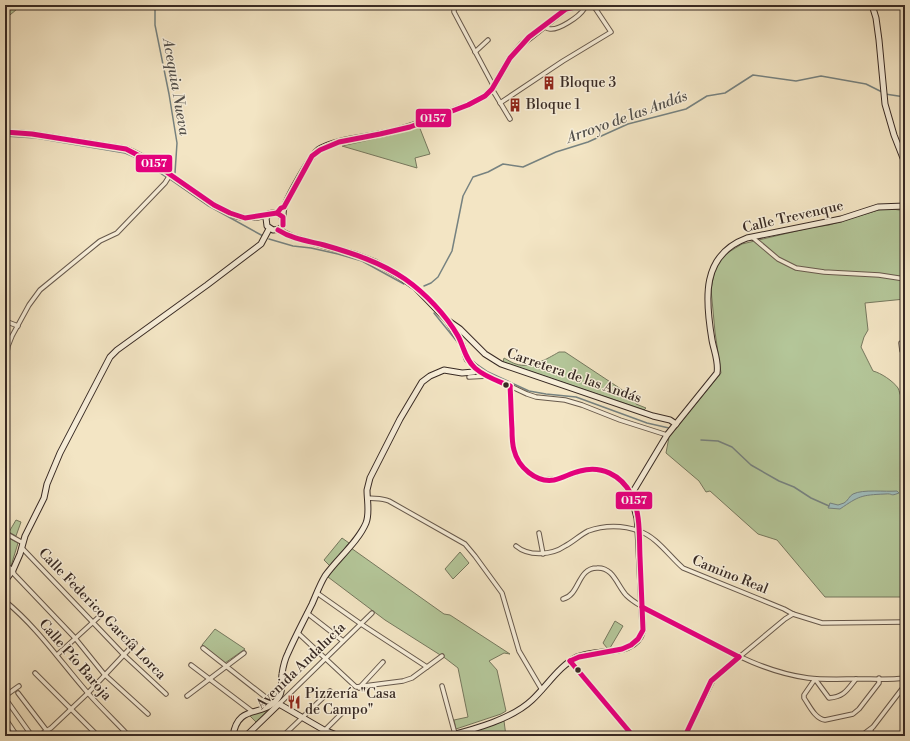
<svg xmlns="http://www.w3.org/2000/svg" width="910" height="741" viewBox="0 0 910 741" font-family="'Libre Bodoni',serif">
  <rect width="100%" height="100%" fill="#f3e5c4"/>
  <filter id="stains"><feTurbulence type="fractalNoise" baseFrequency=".005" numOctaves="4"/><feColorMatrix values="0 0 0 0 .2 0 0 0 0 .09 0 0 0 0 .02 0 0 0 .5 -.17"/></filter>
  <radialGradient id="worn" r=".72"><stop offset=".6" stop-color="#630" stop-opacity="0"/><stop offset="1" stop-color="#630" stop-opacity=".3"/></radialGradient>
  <g fill="#b4c699" stroke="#76785e">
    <path d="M5 5H22L5 19Z"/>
    <path d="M419 126 430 154 415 158 417 168 342 146C368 140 394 135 419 126Z"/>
    <path d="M885 208 899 210 905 209V299L865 303 868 330 864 337 861 347 873 371C881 373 893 381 898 388 900 392 899 394 902 397L904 393 905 394V597H825L777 540 758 534 710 491 706 492 699 481 666 453 669 437 721 373 715 332 711 289 715 269 724 255 742 244 809 228 829 225Z"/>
    <path d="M559 352H565L636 399V404L646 408 644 410 503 362 504 358C508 360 512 363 516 364 530 369 547 359 559 352Z"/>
    <path d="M16 520 21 522 16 536 9 532Z"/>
    <path d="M5 536 18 543 11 566 5 563Z"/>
    <path d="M342 538 349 543 330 566 324 560Z"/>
    <path d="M351 548 444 614 450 615 510 654 504 653 489 661 497 670 506 711 501 714 456 729 454 720 468 717 458 668 445 658 385 620 328 577 338 562Z"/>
    <path d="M460 552 469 563 453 579 445 569Z"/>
    <path d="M615 621 623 626 610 648H607L603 643Z"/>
    <path d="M215 629 245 649 225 663 202 645Z"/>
    <path d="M279 704 258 724 247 713Z"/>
    <path d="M504 721 506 736H471V734L475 733V731Z"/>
  </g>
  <path fill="#9fbdbd" stroke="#768280" d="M897 491 899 493C889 497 894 493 885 494 861 495 859 496 840 509L828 508 830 503 838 505 844 503C848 501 849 496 853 494 863 489 885 492 897 491Z"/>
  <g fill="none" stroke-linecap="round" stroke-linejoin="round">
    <g stroke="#768280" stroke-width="1.5">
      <path d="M155 5V25L169 94 177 143 175 173"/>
      <path d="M885 94 905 97"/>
      <path d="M5 136 36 138 125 153 139 159 166 177"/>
      <path d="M171 180 207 205 263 236"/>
      <path d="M269 239 293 246 311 248 338 254 362 261 404 284"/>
      <path d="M424 286 431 283 438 277 452 251 463 196 473 177 488 172 503 164 523 167 556 152 588 142 628 124 686 109 707 96 725 93 753 75 796 81 821 76 866 84 882 92"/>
      <path d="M434 313 459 344"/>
      <path d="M468 356 475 363 488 372 529 391 546 394 576 397 647 423 669 428"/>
      <path d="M701 440 718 441 732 447 751 465 779 481 794 487 811 498 829 506"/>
    </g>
    <g stroke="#67594c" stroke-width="5.5">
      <g id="street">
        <path d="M460 5 454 9V12L494 87"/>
        <path d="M543 26C545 27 547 29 550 29 559 30 579 17 584 9L583 6"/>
        <path d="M475 52 488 40"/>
        <path d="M492 89 510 119"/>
        <path d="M500 103 563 61 611 32 593 5"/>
        <path d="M752 237 778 259 796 268 824 272 879 275 905 279"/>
        <path d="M5 321 18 326"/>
        <path d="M905 343H901L902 351H905"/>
        <path d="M5 365 8 346 12 336 29 305 40 290 100 241 117 233 165 183 170 175"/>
        <path d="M476 368 489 376 527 394 536 397 565 400 582 405 620 420 667 435"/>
        <path d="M469 377 488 376"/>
        <path d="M510 386 513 447C518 470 537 484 561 478 568 477 574 473 581 471 605 464 619 476 631 495"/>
        <path d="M368 498C375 499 382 498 389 501L465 544 475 556 502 593 519 651 542 690"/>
        <path d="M5 533 23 543"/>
        <path d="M539 533 543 554"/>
        <path d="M516 546C529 557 552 555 565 546 573 542 580 535 588 531 604 525 623 525 639 531 657 537 669 556 683 568L784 609 793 614 822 623 905 622"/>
        <path d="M22 548 124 655 166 694"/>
        <path d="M5 565 13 570 14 574 75 638 104 674 148 714"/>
        <path d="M317 593 361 624 427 667"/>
        <path d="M563 599C580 595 577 568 597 568 613 567 617 585 626 595 631 600 636 603 641 606 656 616 674 623 690 631 728 651 764 672 808 678 824 680 843 679 859 679 874 679 890 680 905 678"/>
        <path d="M5 601C37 627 60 661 87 692 100 707 114 720 127 734"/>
        <path d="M307 613 343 641"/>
        <path d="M298 633 356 687 403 681 412 678 442 656"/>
        <path d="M203 648 273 703"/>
        <path d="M57 655 102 614"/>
        <path d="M570 661 633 736"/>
        <path d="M191 665 253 712"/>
        <path d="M35 673 98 736"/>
        <path d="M856 679C847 690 844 697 829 698L815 679 804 695V698C809 705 815 719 825 720L853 714 859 709 879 683V678"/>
        <path d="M442 686 455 734"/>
        <path d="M359 688 383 662"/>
        <path d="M18 693 47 731"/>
        <path d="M5 696 19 686"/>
        <path d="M187 696 244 653"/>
        <path d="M5 698 32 736"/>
        <path d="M279 704 372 613"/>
        <path d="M5 718 17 736"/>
        <path d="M38 736 51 728 88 693 135 643"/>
        <path d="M283 736 330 691"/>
        <path d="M319 736 346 709"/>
        <path d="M685 736 714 678 785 619 793 614"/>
        <path d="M861 736 873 727 905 685"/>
        <path d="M868 736 871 730"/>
      </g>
    </g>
    <g stroke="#382a24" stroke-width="7">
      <g id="secondary">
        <path d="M872 5 876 18 879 40 885 104 894 135 905 163"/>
        <path d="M566 9 585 5"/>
        <path d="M5 132 32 134 126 149C165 165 195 199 234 215 241 218 250 218 258 217 265 216 272 211 279 213L283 219V225L280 229 273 230 267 226 266 218 269 214"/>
        <path d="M283 217C283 213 283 209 285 205 289 195 310 156 318 150 334 139 370 137 389 132 416 126 442 114 468 105L485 96 492 89 510 58 522 44 566 9 570 5"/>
        <path d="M278 230 293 237 354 254 375 262 396 274 416 288 447 320 460 329 485 354 501 364 653 416 670 420 676 424"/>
        <path d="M5 581 13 570 20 554 25 536 44 498 47 484 60 453 110 357 117 350 207 285 261 244 269 229"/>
        <path d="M233 736C238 701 266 720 280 695 283 689 281 680 282 674 283 667 285 659 288 653 295 637 304 620 312 604 316 595 320 584 325 576 337 559 358 542 366 523 370 513 367 501 367 490 368 486 369 482 370 478L400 419 422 382 430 376 444 370 462 373 474 372 476 368 467 359 462 344 447 320"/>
        <path d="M246 736 279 704 324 730 339 736"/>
        <path d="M448 736C475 729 512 719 532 700 547 686 559 666 577 657 598 647 635 659 643 630L638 530 637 518 631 495 667 435 717 373C719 362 714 351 712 340 705 299 701 255 747 238L841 219 878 207 905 206"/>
      </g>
    </g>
    <use href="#street" stroke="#f7eed9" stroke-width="3.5"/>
    <use href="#secondary" stroke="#f7eed9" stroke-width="5"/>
    <g stroke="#f7eed9" stroke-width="8">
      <g id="bus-1">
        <path d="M5 132 32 134 126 149 155 164 214 205 230 213 245 218 277 213 283 217V225"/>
        <path d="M277 213 281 208 284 207 312 156 320 150 339 142 380 134 410 127 468 105 485 96 492 89 510 58 529 37 566 9 585 5"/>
        <path d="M278 230C292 239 308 241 324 245 352 253 380 262 405 279 425 293 446 315 458 336 464 347 465 359 475 368 485 377 498 381 510 386"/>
        <path d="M510 386C511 400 511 414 512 429 512 435 512 443 514 450 518 467 536 483 554 480 563 478 571 473 580 471 601 465 621 475 631 494 641 513 639 537 640 557 641 581 642 606 643 630L638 639 631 645 622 649 579 657 570 661"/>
        <path d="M642 607 739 657"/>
        <path d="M570 661 633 736"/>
        <path d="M685 736 711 681 739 657"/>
      </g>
    </g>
    <use href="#bus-1" stroke="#e5007d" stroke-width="5"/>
  </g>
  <defs>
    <g id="building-bare" transform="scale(1.08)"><path d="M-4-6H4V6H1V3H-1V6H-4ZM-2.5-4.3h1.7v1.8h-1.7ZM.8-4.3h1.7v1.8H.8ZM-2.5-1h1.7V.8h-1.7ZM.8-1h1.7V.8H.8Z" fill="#8f2418" stroke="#f7eed9" stroke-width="2.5" paint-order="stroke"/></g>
    <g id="restaurant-bare" transform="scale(1.08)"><path d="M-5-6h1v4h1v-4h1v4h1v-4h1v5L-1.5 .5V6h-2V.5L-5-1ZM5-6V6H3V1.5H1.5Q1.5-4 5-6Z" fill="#8f2418" stroke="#f7eed9" stroke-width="2.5" paint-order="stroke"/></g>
  </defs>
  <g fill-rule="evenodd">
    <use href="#building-bare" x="549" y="83"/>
    <use href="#building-bare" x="515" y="105"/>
    <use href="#restaurant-bare" x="294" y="702"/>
  </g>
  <g fill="#382a24" stroke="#f7eed9" stroke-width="1.5">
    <circle cx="506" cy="385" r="3.5"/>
    <circle cx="578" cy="670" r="3.5"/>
  </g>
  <g text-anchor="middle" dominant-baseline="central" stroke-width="3" stroke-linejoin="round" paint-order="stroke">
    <g font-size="14" fill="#382a24" stroke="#f7eed9" text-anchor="start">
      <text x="560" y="83">Bloque 3</text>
      <text x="526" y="105">Bloque 1</text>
      <text x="305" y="694">Pizzería "Casa<tspan x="305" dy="16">de Campo"</tspan></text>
    </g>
    <g font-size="14" fill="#382a24" stroke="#f7eed9">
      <text transform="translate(793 217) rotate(-13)">Calle Trevenque</text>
      <text transform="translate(574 376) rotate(19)">Carretera de las Andás</text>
      <text transform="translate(730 575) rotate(22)">Camino Real</text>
      <text transform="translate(102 614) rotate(46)">Calle Federico García Lorca</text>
      <text transform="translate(75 660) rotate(49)">Calle Pío Baroja</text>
      <text transform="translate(301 666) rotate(-44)">Avenida Andalucía</text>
    </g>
    <g font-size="15" font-style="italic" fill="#524f4a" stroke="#f7eed9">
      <text transform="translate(176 87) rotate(80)">Acequia Nueva</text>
      <text transform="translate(627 117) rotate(-20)">Arroyo de las Andás</text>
    </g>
  </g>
  <g stroke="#f7eed9" stroke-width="1.5">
    <rect x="415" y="108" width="37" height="20" rx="4" fill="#e5007d"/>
    <rect x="135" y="154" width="38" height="19" rx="4" fill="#e5007d"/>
    <rect x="615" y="491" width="38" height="19" rx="4" fill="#e5007d"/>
  </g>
  <g font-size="11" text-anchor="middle" font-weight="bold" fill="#fff">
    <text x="433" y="122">0157</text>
    <text x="154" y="167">0157</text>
    <text x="634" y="504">0157</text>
  </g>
  <rect width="910" height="741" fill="none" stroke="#f3e5c4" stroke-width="20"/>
  <rect x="6" y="6" width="898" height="729" fill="none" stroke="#382a24" stroke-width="2"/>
  <rect x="10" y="10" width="890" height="721" fill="none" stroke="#382a24"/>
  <rect width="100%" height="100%" filter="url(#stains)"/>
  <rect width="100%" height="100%" fill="url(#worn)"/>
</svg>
